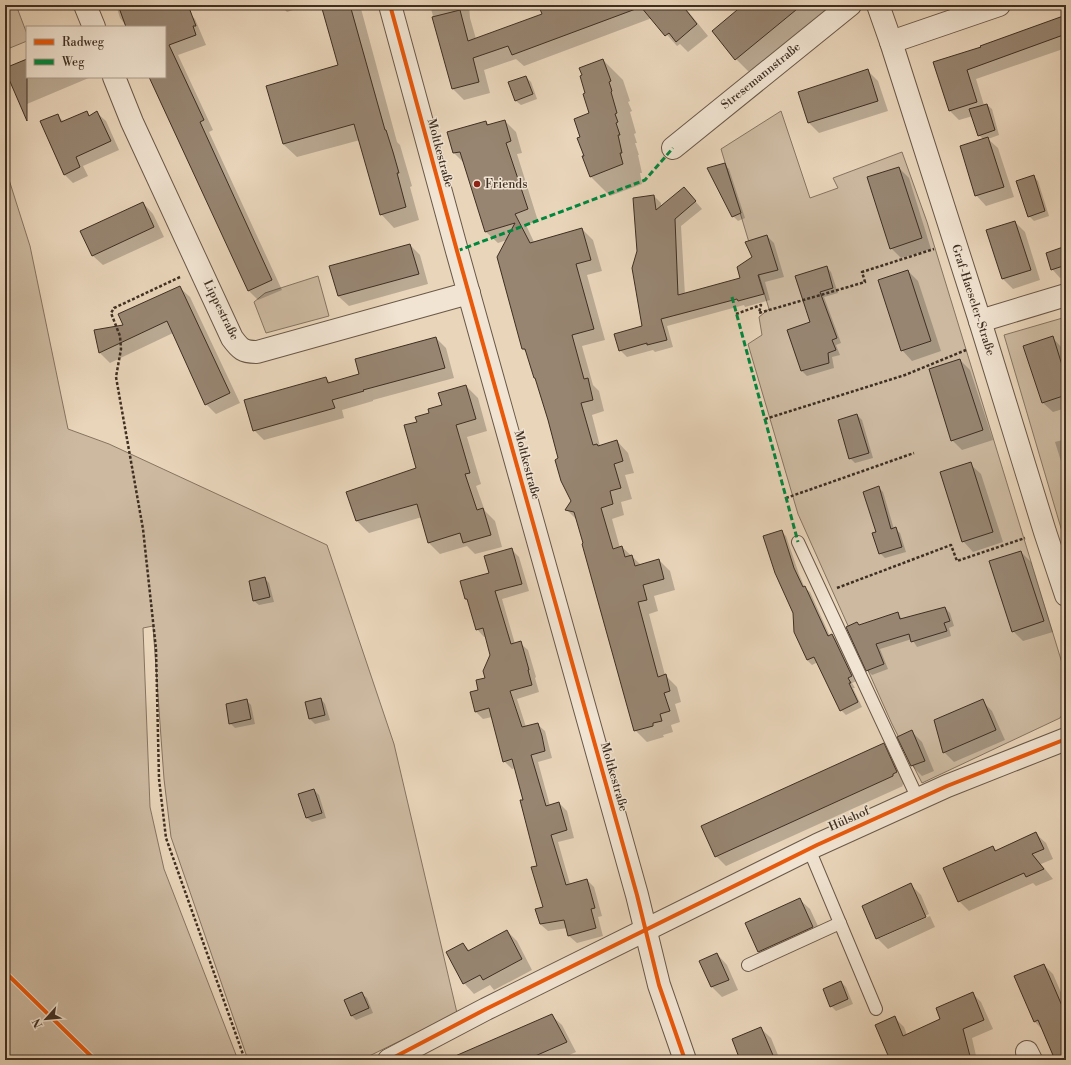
<svg xmlns="http://www.w3.org/2000/svg" width="1071" height="1065" viewBox="0 0 1071 1065" font-family="'Libre Bodoni',serif">
  <rect width="100%" height="100%" fill="#e9d5ba"/>
  <filter id="stains"><feTurbulence type="fractalNoise" baseFrequency=".005" numOctaves="4"/><feColorMatrix values="0 0 0 0 .2 0 0 0 0 .09 0 0 0 0 .02 0 0 0 .5 -.17"/></filter>
  <radialGradient id="worn" r=".72"><stop offset=".6" stop-color="#630" stop-opacity="0"/><stop offset="1" stop-color="#630" stop-opacity=".3"/></radialGradient>
  <g fill="#ccb9a0" stroke="#867461">
    <path d="M5 5H16L27 34V41L5 50Z"/>
    <path d="M781 111 810 198 838 188 833 178 902 152 927 222 1066 676V708L1060 718 922 783 892 724 798 514 748 344 762 335 759 317 769 309 721 149Z"/>
    <path d="M5 167 30 246 68 429 109 444 327 545 394 744 457 1013 361 1060H248L171 837 164 779 153 626 143 628 150 807 164 869 238 1060H5Z"/>
    <path d="M318 276 329 316 266 333 254 302 265 293Z"/>
    <path d="M1066 317V545L1004 335Z"/>
  </g>
  <g fill="#0003">
    <path d="M116 5H162L185 10 195 19 206 45 178 55 213 130 209 132 282 290 258 300 249 291 150 77H165V27H127L120 18Z"/>
    <path d="M280 5H308L287 12Z"/>
    <path d="M322 5H360L397 142 400 145 412 186 410 187 419 220 394 228 381 214 360 140 297 157 283 144 339 66Z"/>
    <path d="M430 5H469L470 18 476 39 543 15 554 5H683L708 36 688 52 680 44 677 46 652 18 524 66 516 59 484 70 490 93 464 100 453 89Z"/>
    <path d="M745 5H832L845 21 765 88 736 59Z"/>
    <path d="M1066 17V48L976 79 984 105H987L992 109 999 135 988 139 998 148 1014 197 986 206 976 195 984 140 979 135 973 116 959 120 950 111 935 63 982 48Z"/>
    <path d="M27 60V77H91L27 104Z"/>
    <path d="M603 60 623 80 630 101 628 102 632 111 630 112 636 133 634 134 637 143H635L639 155H638L642 173H640L642 184 610 196 590 176 581 138 590 114Z"/>
    <path d="M868 71 878 81 888 111 819 133 809 123Z"/>
    <path d="M526 77 531 82 537 99 521 105 516 101Z"/>
    <path d="M86 112 90 116 97 113 106 121 119 150 83 166 88 176 73 183 64 174 57 115 64 122Z"/>
    <path d="M505 121 516 132 522 153 517 154 538 221 526 225 534 242 582 229 593 240 602 271 587 275 605 340 582 346 593 385 599 391 604 411 592 415 600 446 617 441 628 453 634 473 625 475 632 499 621 502 624 515 612 519 620 548 622 547 641 565 659 560 670 571 675 590 654 596 658 611 649 614 665 675 677 687 681 702 675 704 680 722 671 725 673 732 663 735 664 737 647 742 635 730 578 521 567 510 572 501 537 380 535 378 527 353 523 349 507 240 498 243 486 232 464 163 454 153 486 122 489 125Z"/>
    <path d="M724 164 729 169 745 218 738 221 733 216Z"/>
    <path d="M899 168 909 178 931 249 901 258 891 248Z"/>
    <path d="M1033 176 1038 181 1049 216 1034 221 1029 216Z"/>
    <path d="M684 188 702 209 681 226 685 295 742 279 767 236 774 243 784 277 765 282 770 300 745 307 744 305 667 326 673 347 655 352 653 350 627 357 620 350 643 327 638 252 654 196 661 203V208Z"/>
    <path d="M143 203 153 214 164 237 103 265 92 255Z"/>
    <path d="M1015 222 1025 232 1040 280 1013 289 1003 279Z"/>
    <path d="M410 245 420 255 428 284 349 306 338 296 330 267Z"/>
    <path d="M1066 247V276L1060 278 1052 269Z"/>
    <path d="M827 267 831 272 838 293 824 297 841 343 836 345 840 355 832 357 834 368 807 376 802 371 788 330 811 323Z"/>
    <path d="M908 271 918 281 941 351 912 361 902 350Z"/>
    <path d="M179 287 190 297 240 403 216 414 206 404 173 333 110 363 100 353 95 331 124 325Z"/>
    <path d="M1052 337 1062 348 1066 359V408L1053 412 1042 402Z"/>
    <path d="M436 338 446 348 454 378 373 400V401L342 410 344 418 264 440 254 430 326 378 331 383 360 375Z"/>
    <path d="M960 360 970 370 993 440 962 450 952 440Z"/>
    <path d="M466 386 478 398 487 431 467 437 481 484 476 486 485 511 495 521 502 547 475 554 467 546 440 554 428 542 422 517 369 533 357 521 347 493 417 468 418 422 430 413 443 406Z"/>
    <path d="M857 415 862 420 873 458 855 463 850 458Z"/>
    <path d="M1066 439V477L1055 442Z"/>
    <path d="M970 464 981 474 1003 542 973 552 963 541Z"/>
    <path d="M879 488 883 492 894 529H895L900 533 906 552 885 558 880 553 877 532Z"/>
    <path d="M781 531 786 536 799 574 805 588 810 592 830 636 832 635 837 640 857 681 852 683 855 688H853L862 707 846 715 841 710 818 662 812 665 807 660 794 613Z"/>
    <path d="M512 550 519 557 529 591 502 599 515 644 520 643 528 650 536 677 535 678 539 692 517 699 526 727 537 724 545 731 552 758 538 762 550 806 559 803 567 811 574 838 558 842 570 884 587 880 594 887 602 916 598 917 603 936 577 943 569 936 567 928 548 931 540 924 544 908 538 866 516 768 512 769 504 761 492 717 483 719 476 712 480 691 486 678 491 655 486 637H484L477 629 469 602 466 599 490 574Z"/>
    <path d="M1021 552 1031 562 1053 632 1023 641 1013 631Z"/>
    <path d="M265 579 269 583 274 602 259 605 254 601Z"/>
    <path d="M945 608 950 613 954 626 949 628 951 636 917 647 912 639 880 649 888 669 872 675 867 670 857 623 860 626 897 613 903 620Z"/>
    <path d="M321 699 325 704 330 720 315 724 310 719 306 703Z"/>
    <path d="M246 700 251 705 255 724 235 728 230 723Z"/>
    <path d="M982 701 992 711 1005 740 954 762 944 752Z"/>
    <path d="M912 732 922 742 934 771 922 776 912 766 899 738Z"/>
    <path d="M884 745 894 755 907 783 902 785 903 786 726 866 716 856Z"/>
    <path d="M314 790 319 795 326 818 312 822 307 818Z"/>
    <path d="M1036 834 1046 843 1053 859 1041 864 1053 879 1036 886 1033 883 969 911 959 901 993 847 997 851Z"/>
    <path d="M911 885 921 895 929 914 880 936V938L930 916 935 927 888 949 877 938 863 907Z"/>
    <path d="M799 899 810 909 823 937 769 962 759 951Z"/>
    <path d="M507 931 517 941 532 970 494 990 490 985 474 994 464 983 463 944 470 951Z"/>
    <path d="M717 954 727 965 738 990 722 997 712 987 701 962Z"/>
    <path d="M1044 965 1053 974 1066 1004V1060H1057L1044 1031 1035 1022 1015 977Z"/>
    <path d="M841 982 846 987 853 1004 836 1011 831 1006Z"/>
    <path d="M972 993 981 1002 993 1029 972 1038 977 1060H892L894 1017 904 1027 907 1035 942 1020Z"/>
    <path d="M362 994 367 998 373 1013 356 1020 351 1015Z"/>
    <path d="M552 1016 562 1025 576 1052 558 1060H478Z"/>
    <path d="M760 1028 771 1038 780 1060H742Z"/>
  </g>
  <g fill="#978571" stroke="#3f2f22">
    <path d="M118 5H188L196 26H193L196 35 169 45 204 120 200 122 272 280 248 291 149 77H165V27H126Z"/>
    <path d="M321 5H350L385 130H386L393 152 399 173H397L406 207 380 215 354 124 283 144 266 86 338 65Z"/>
    <path d="M552 5H682L697 24 676 42 669 33 665 36 641 7 512 55 508 46 473 58 479 82 452 89 432 17 460 10 468 41 542 14 540 9Z"/>
    <path d="M743 5H802L735 60 712 31Z"/>
    <path d="M1066 15V34L967 70 977 102 949 111 933 62 981 47 980 46Z"/>
    <path d="M27 59V121L5 70V68Z"/>
    <path d="M603 59 611 81 609 82 612 91 611 92 617 113 615 114 618 122 616 123 620 135H618L622 153H620L623 164 590 177 582 156H584L577 138 580 137 574 119 589 113 583 94 585 93 580 76 582 75 579 68Z"/>
    <path d="M868 69 878 101 808 123 798 92Z"/>
    <path d="M526 76 533 94 515 101 508 82Z"/>
    <path d="M987 104 995 130 978 136 969 109Z"/>
    <path d="M87 111 89 116 97 111 111 141 76 157 80 167 64 175 40 121 58 114 61 122Z"/>
    <path d="M505 120 511 141 506 143 528 209 515 214 530 243 582 228 591 260 576 264 594 329 572 335 584 379 588 378 593 400 581 403 593 445 597 444 598 446 617 440 623 461 614 464 621 488 610 491 613 504 601 508 613 549 622 546 625 557 632 555 635 566 659 559 664 579 643 585 647 600 638 602 658 677 666 674 670 691 664 693 670 711 660 714 662 721 653 723V726L634 731 582 544 583 543 574 512 565 510 571 501 561 481 555 460 558 458 548 420 535 378H534L525 349H522L497 257 515 223 485 232 460 152 453 153 447 132 486 121 487 125Z"/>
    <path d="M988 137 1004 187 975 196 960 146Z"/>
    <path d="M725 163 741 213 732 217 707 168Z"/>
    <path d="M899 167 922 238 890 249 867 177Z"/>
    <path d="M1034 175 1045 211 1028 217 1016 181Z"/>
    <path d="M684 187 696 201 675 219 678 295 740 278 737 267 752 257 745 242 767 235 778 270 758 275 764 294 738 301 737 299 661 319 667 340 647 345V343L619 351 614 334 642 326 632 268 637 251 633 198 654 195 656 210Z"/>
    <path d="M143 202 154 227 92 256 80 231Z"/>
    <path d="M1015 221 1031 270 1002 279 986 230Z"/>
    <path d="M410 244 419 274 338 296 329 266Z"/>
    <path d="M1066 246V265L1051 270 1046 253Z"/>
    <path d="M827 266 833 288 820 292 837 338 832 340 836 350 828 353 829 363 801 371 787 330 810 322 795 276Z"/>
    <path d="M908 270 931 341 901 351 878 280Z"/>
    <path d="M180 286 230 393 205 405 167 321 99 353 94 330 123 325 118 314Z"/>
    <path d="M1053 336 1066 378V395L1042 403 1023 346Z"/>
    <path d="M436 337 445 368 363 390 364 391 332 400 335 408 253 431 244 400 326 377 328 383 359 374 355 359Z"/>
    <path d="M960 359 983 430 951 441 929 369Z"/>
    <path d="M466 385 476 419 456 425 470 473 465 474 477 510 483 508 491 535 463 543 460 533 428 543 417 504 356 521 346 492 416 468 404 425 417 422 415 417 429 413 428 409 442 405 438 393Z"/>
    <path d="M857 414 869 453 849 459 838 420Z"/>
    <path d="M971 462 993 532 962 542 940 472Z"/>
    <path d="M879 486 891 529 896 527 902 547 879 554 872 533 876 532 863 492Z"/>
    <path d="M782 530 794 568 803 587 805 586 828 636 832 634 852 676 848 678 851 683H849L858 702 840 711 814 657 807 660 794 632 793 613 775 573 763 536Z"/>
    <path d="M512 548 522 584 495 591 511 644 521 641 529 670H528L532 685 510 691 522 727 538 723 542 736 545 751 531 755 546 806 559 802 567 830 551 835 566 885 587 879 595 908 591 909 596 928 568 936 564 920 540 924 535 909 543 907 531 867 537 866 520 800H523L512 759 503 762 489 708 475 712 470 692 478 690 476 680 485 678 483 671 490 655 483 628 476 630 467 599H465L460 581 489 573 484 556Z"/>
    <path d="M1021 551 1044 621 1012 632 989 561Z"/>
    <path d="M265 577 270 597 253 601 249 581Z"/>
    <path d="M945 607 950 621 944 623 947 631 911 642 909 634 876 644 884 664 866 671 846 627 857 622 859 625 898 612 900 619Z"/>
    <path d="M321 698 325 715 309 719 305 702Z"/>
    <path d="M247 699 251 719 229 724 226 704Z"/>
    <path d="M983 699 996 730 943 753 934 720Z"/>
    <path d="M912 730 925 761 911 766 897 737Z"/>
    <path d="M884 743 897 772 893 774V776L715 857 701 826Z"/>
    <path d="M314 789 322 813 306 818 298 794Z"/>
    <path d="M1036 832 1044 849 1032 854 1044 869 1026 877 1024 873 958 902 943 868 993 846 995 851Z"/>
    <path d="M911 883 926 917 876 939 862 906Z"/>
    <path d="M800 898 813 927 758 952 745 923Z"/>
    <path d="M507 930 522 959 483 980 480 975 463 984 446 952 463 943 468 951Z"/>
    <path d="M717 953 729 980 711 987 699 961Z"/>
    <path d="M1044 964 1066 1015V1060H1055L1038 1020 1034 1022 1014 976Z"/>
    <path d="M841 981 848 999 830 1007 823 989Z"/>
    <path d="M362 992 369 1008 351 1016 344 1000Z"/>
    <path d="M973 992 984 1020 963 1029 971 1060H890L875 1025 895 1016 903 1036 940 1019 936 1008Z"/>
    <path d="M552 1014 567 1042 526 1060H446Z"/>
    <path d="M761 1027 775 1060H740L732 1039Z"/>
  </g>
  <g fill="none" stroke-linecap="round" stroke-linejoin="round">
    <g stroke="#6a5848" stroke-width="14">
      <g id="service">
        <path d="M798 542 918 799"/>
        <path d="M809 849 876 1009"/>
        <path d="M748 965 840 923"/>
      </g>
    </g>
    <g stroke="#6a5848" stroke-width="24">
      <g id="minor">
        <path d="M85 5 94 27"/>
        <path d="M878 5 891 42 980 321 1045 532 1066 595"/>
        <path d="M891 42 999 5"/>
        <path d="M114 77 132 122 232 338C240 349 243 352 257 352L469 293"/>
        <path d="M673 148 850 5"/>
        <path d="M980 321 1066 295"/>
        <path d="M1027 1052 1031 1060"/>
        <path d="M389 1060 486 1009 817 845 947 786 1066 739"/>
      </g>
    </g>
    <g stroke="#6a5848" stroke-width="24">
      <path id="tertiary" d="M390 5 457 251 637 895 659 985 685 1060"/>
    </g>
    <g stroke="#3f2f22" stroke-width="2.5" stroke-dasharray="3 2" stroke-linecap="butt">
      <path d="M180 277 114 308 111 313 120 336 121 349 116 377 143 529 156 649 159 779 166 838 245 1060"/>
      <path d="M736 314 761 305 759 313 865 282 862 272 934 249"/>
      <path d="M765 419 905 375 966 350"/>
      <path d="M786 498 914 453"/>
      <path d="M837 588 951 545 957 561 1025 538"/>
    </g>
    <use href="#service" stroke="#f1e4d2" stroke-width="12"/>
    <use href="#minor" stroke="#f1e4d2" stroke-width="22"/>
    <use href="#tertiary" stroke="#f1e4d2" stroke-width="22"/>
    <g stroke="#00873e" stroke-width="3" stroke-dasharray="6 3" stroke-linecap="butt">
      <path d="M457 251 645 180 673 148"/>
      <path d="M732 297 798 542"/>
    </g>
    <g stroke="#f1e4d2" stroke-width="6">
      <g id="cycleway">
        <path d="M390 5 457 251 637 895 659 985 685 1060"/>
        <path d="M5 972 95 1060"/>
        <path d="M389 1060 486 1009 817 845 947 786 1066 739"/>
      </g>
    </g>
    <use href="#cycleway" stroke="#e8590c" stroke-width="4"/>
  </g>
  <circle fill="#8f2418" stroke="#f1e4d2" stroke-width="1.5" cx="477" cy="184" r="4"/>
  <g text-anchor="middle" dominant-baseline="central" stroke-width="3" stroke-linejoin="round" paint-order="stroke">
    <g font-size="12" fill="#3f2f22" stroke="#f1e4d2">
      <text transform="translate(761 76) rotate(-39)">Stresemannstraße</text>
      <text transform="translate(440 153) rotate(75)">Moltkestraße</text>
      <text transform="translate(973 300) rotate(72)">Graf-Haeseler-Straße</text>
      <text transform="translate(221 310) rotate(64)">Lippestraße</text>
      <text transform="translate(527 465) rotate(75)">Moltkestraße</text>
      <text transform="translate(614 777) rotate(74)">Moltkestraße</text>
      <text transform="translate(849 819) rotate(-24)">Hülshof</text>
    </g>
    <g font-size="12" fill="#3f2f22" stroke="#f1e4d2" text-anchor="start">
      <text x="485" y="184">Friends</text>
    </g>
  </g>
  <rect width="1071" height="1065" fill="none" stroke="#e9d5ba" stroke-width="20"/>
  <rect x="6" y="6" width="1059" height="1053" fill="none" stroke="#3f2f22" stroke-width="2"/>
  <rect x="10" y="10" width="1051" height="1045" fill="none" stroke="#3f2f22"/>
  <rect x="26" y="26" width="140" height="52" fill="#f1e4d2" stroke="#aa9c8c"/>
  <rect x="34" y="39" width="20" height="6" fill="#e8590c" stroke="#aa9c8c"/>
  <text x="62" y="46" font-size="12" fill="#3f2f22">Radweg</text>
  <rect x="34" y="59" width="20" height="6" fill="#00873e" stroke="#aa9c8c"/>
  <text x="62" y="66" font-size="12" fill="#3f2f22">Weg</text>
  <g transform="translate(46 1019) rotate(243)" stroke="#f1e4d2" stroke-width="3" paint-order="stroke">
  <path d="M0-3L7 15L0 10L-7 15Z" fill="#3f2f22"/>
  <text y="-6" font-size="11" font-weight="bold" text-anchor="middle" fill="#3f2f22">N</text>
  </g>
  <rect width="100%" height="100%" filter="url(#stains)"/>
  <rect width="100%" height="100%" fill="url(#worn)"/>
</svg>
